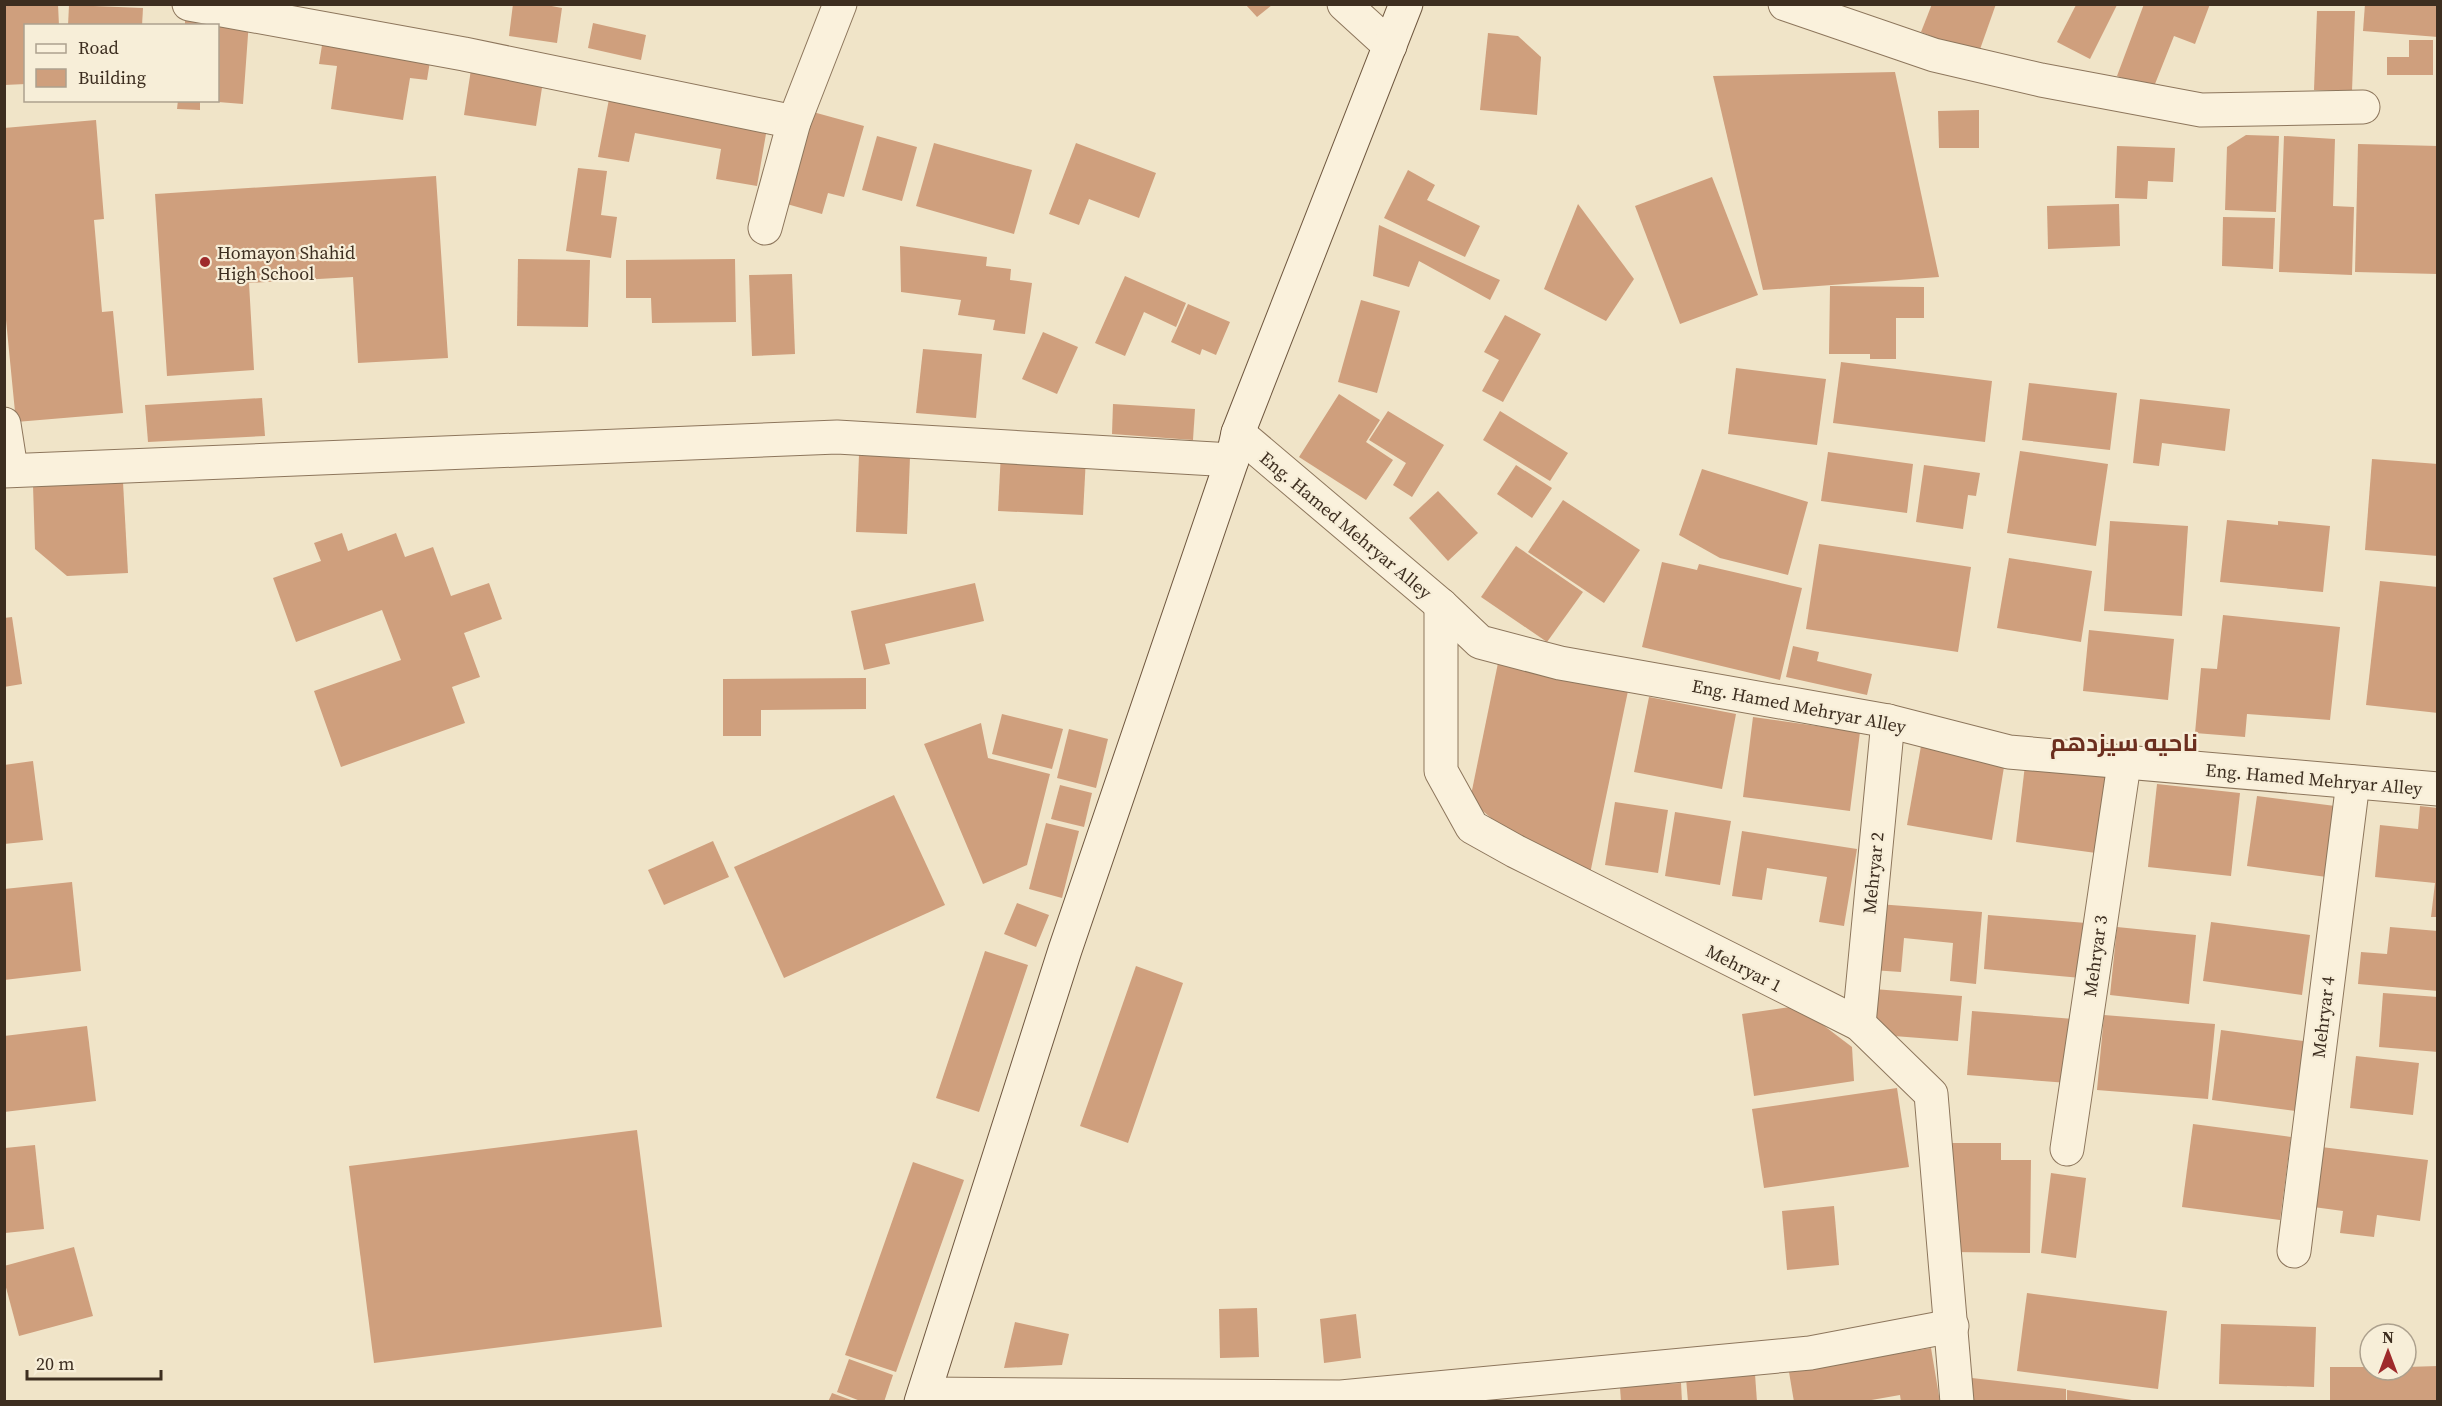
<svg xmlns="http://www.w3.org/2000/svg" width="2442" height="1406" viewBox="0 0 2442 1406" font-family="'Source Serif 4',Cairo,serif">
  <rect width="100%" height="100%" fill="#f0e4c8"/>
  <g fill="#cf9f7d">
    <path d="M43 4H58L59 26H26V84L4 85V6Z"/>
    <path d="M513 4H541L562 8 557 43 509 36Z"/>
    <path d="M1932 4H1996L1978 55 1921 32Z"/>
    <path d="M2144 4H2210L2195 44 2174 36 2153 89 2117 76Z"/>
    <path d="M2365 4H2438V37L2363 31Z"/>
    <path d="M69 5 143 8 142 26H68Z"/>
    <path d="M1246 5H1272L1257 17Z"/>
    <path d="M2076 5H2117L2090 59 2057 42Z"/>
    <path d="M2317 11H2355L2352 91 2314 90Z"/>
    <path d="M185 15 249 21 243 104 218 102V26H185Z"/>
    <path d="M593 23 646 35 641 60 588 48Z"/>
    <path d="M1488 33 1518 36 1541 57 1537 115 1480 110Z"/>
    <path d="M323 39 431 55 427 80 410 78 403 120 331 109 337 66 319 64Z"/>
    <path d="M2409 40H2433V75H2387V57H2409Z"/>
    <path d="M472 63 544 75 536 126 464 115Z"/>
    <path d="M1895 72 1939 277 1763 290 1713 76Z"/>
    <path d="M609 99 767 128 757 186 716 179 721 149 635 133 629 162 598 157Z"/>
    <path d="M178 100H200V110L177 109Z"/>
    <path d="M1979 110V148H1939L1938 111Z"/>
    <path d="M813 112 864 126 844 197 828 193 822 214 787 204Z"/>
    <path d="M96 120 104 219 94 220 102 312 113 311 123 413 16 422 6 320H4V128Z"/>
    <path d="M2246 135 2279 136 2276 212 2225 210 2227 147Z"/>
    <path d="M877 136 917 147 902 201 862 190Z"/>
    <path d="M2284 136 2335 139 2333 206 2354 207 2352 275 2279 272Z"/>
    <path d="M934 143 1032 170 1014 234 916 206Z"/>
    <path d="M1076 143 1156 173 1139 218 1089 199 1079 225 1049 214Z"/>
    <path d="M2358 144 2438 146V274L2355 272Z"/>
    <path d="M2117 146 2175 148 2173 182 2148 181 2147 199 2115 198Z"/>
    <path d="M578 168 607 171 601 215 617 217 611 258 566 251Z"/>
    <path d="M1408 170 1435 185 1427 200 1480 226 1465 257 1384 218Z"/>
    <path d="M436 176 448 358 358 363 353 277 249 283 254 370 167 376 155 194Z"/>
    <path d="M1712 177 1758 295 1680 324 1635 206Z"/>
    <path d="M1578 204 1634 279 1606 321 1544 289Z"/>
    <path d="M2119 204 2120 246 2048 249 2047 206Z"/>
    <path d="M2223 217 2275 218 2273 269 2222 266Z"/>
    <path d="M1379 225 1500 280 1490 300 1419 261 1409 287 1373 276Z"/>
    <path d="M900 246 987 257 986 266 1011 269 1010 280 1032 283 1025 334 993 330 995 320 958 315 961 300 901 292Z"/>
    <path d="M518 259 590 260 588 327 517 326Z"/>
    <path d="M735 259 736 322 652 323 651 298H626V260Z"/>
    <path d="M792 274 795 354 752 356 749 275Z"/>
    <path d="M1125 276 1186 303 1176 327 1144 312 1125 356 1095 343Z"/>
    <path d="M1830 286 1924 287V318H1896V359H1870V354H1829Z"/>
    <path d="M1361 300 1400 311 1377 393 1338 382Z"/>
    <path d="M1188 304 1230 322 1216 355 1202 349 1200 355 1171 342Z"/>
    <path d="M1505 315 1541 334 1503 402 1482 391 1499 360 1484 352Z"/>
    <path d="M1043 332 1078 347 1057 394 1022 379Z"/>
    <path d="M923 349 982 354 976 418 916 413Z"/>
    <path d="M1841 362 1992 381 1985 442 1833 423Z"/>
    <path d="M1736 368 1826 379 1817 445 1728 434Z"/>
    <path d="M2029 383 2117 393 2110 450 2022 440Z"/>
    <path d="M1339 394 1380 420 1366 442 1393 460 1366 500 1299 457Z"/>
    <path d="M262 398 265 436 148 442 145 405Z"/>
    <path d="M2140 399 2230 409 2225 451 2162 443 2159 466 2133 463Z"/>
    <path d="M1113 404 1195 409 1193 440 1112 434Z"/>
    <path d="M1388 411 1444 445 1412 497 1393 485 1406 463 1369 440Z"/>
    <path d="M1500 411 1568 453 1550 481 1483 440Z"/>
    <path d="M2020 451 2108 464 2096 546 2007 533Z"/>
    <path d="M1001 452 1086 457 1083 515 998 511Z"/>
    <path d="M1828 452 1913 464 1907 513 1821 501Z"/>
    <path d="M859 455 910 457 907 534 856 532Z"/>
    <path d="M2372 459 2438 464V556L2365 550Z"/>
    <path d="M1516 465 1552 488 1532 518 1497 494Z"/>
    <path d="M1924 465 1980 473 1976 496 1968 495 1963 529 1916 522Z"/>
    <path d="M1702 469 1808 502 1788 575 1720 558 1679 535Z"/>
    <path d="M123 482 128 573 67 576 35 549 33 486Z"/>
    <path d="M1438 491 1478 533 1448 561 1409 518Z"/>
    <path d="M1563 500 1640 550 1604 603 1528 552Z"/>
    <path d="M2227 520 2278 525V521L2330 526 2323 592 2220 582Z"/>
    <path d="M2110 521 2188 526 2182 616 2104 611Z"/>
    <path d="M342 533 348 551 396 533 405 557 433 547 451 596 489 583 502 619 464 633 480 677 452 687 465 723 341 767 314 691 401 660 382 610 296 642 273 578 321 561 314 543Z"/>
    <path d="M1819 544 1971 567 1958 652 1806 629Z"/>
    <path d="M1516 546 1583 592 1547 642 1481 597Z"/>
    <path d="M2009 558 2092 571 2081 642 1997 628Z"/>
    <path d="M1662 562 1697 570 1699 564 1802 588 1780 680 1642 647Z"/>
    <path d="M2380 581 2438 587V713L2366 705Z"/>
    <path d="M975 583 984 621 885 644 890 664 864 670 851 611Z"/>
    <path d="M2223 615 2340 627 2330 720 2247 714 2245 737 2195 733 2201 668 2217 669Z"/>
    <path d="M12 617 22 684 4 687V618Z"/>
    <path d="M2089 630 2174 639 2168 700 2083 691Z"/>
    <path d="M1793 646 1819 652 1817 661 1872 674 1867 695 1786 677Z"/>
    <path d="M1498 663 1628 691 1590 874 1526 848 1470 800Z"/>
    <path d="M866 678V709L761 710V736H723V679Z"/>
    <path d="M1649 697 1736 714 1722 789 1634 772Z"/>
    <path d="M1002 714 1063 729 1052 769 992 754Z"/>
    <path d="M1753 717 1860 732 1850 811 1743 797Z"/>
    <path d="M981 723 988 758 1050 774 1027 865 983 884 924 744Z"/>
    <path d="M1069 729 1108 739 1096 788 1057 778Z"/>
    <path d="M1921 746 2005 761 1992 840 1907 825Z"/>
    <path d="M33 761 43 840 4 844V765Z"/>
    <path d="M2025 765 2106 775 2096 853 2016 842Z"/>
    <path d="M2157 784 2240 793 2231 876 2148 867Z"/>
    <path d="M1060 785 1092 793 1084 827 1051 819Z"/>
    <path d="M894 795 945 905 784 978 734 867Z"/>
    <path d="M2257 796 2343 807 2334 878 2247 866Z"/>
    <path d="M1615 802 1668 810 1658 873 1605 865Z"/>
    <path d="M2420 806 2438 808V917H2431L2435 883 2375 877 2380 825 2418 829Z"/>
    <path d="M1675 812 1731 821 1720 885 1665 876Z"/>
    <path d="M1046 823 1079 831 1062 898 1029 889Z"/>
    <path d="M1742 831 1857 849 1844 926 1819 922 1827 877 1767 868 1762 900 1732 896Z"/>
    <path d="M713 841 729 877 664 905 648 870Z"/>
    <path d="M72 882 81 971 4 980V889Z"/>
    <path d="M1017 903 1049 915 1036 947 1004 934Z"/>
    <path d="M1878 904 1982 912 1976 984 1950 981 1953 943 1904 938 1901 972 1872 970Z"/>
    <path d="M1988 915 2086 923 2081 978 1984 969Z"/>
    <path d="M2211 922 2310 935 2302 995 2203 981Z"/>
    <path d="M2117 927 2196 935 2189 1004 2110 995Z"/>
    <path d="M2390 927 2438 931V991L2358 984 2361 952 2387 954Z"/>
    <path d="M985 951 1028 965 979 1112 936 1098Z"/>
    <path d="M1136 966 1183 983 1128 1143 1080 1126Z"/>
    <path d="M1874 989 1962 996 1958 1041 1894 1036 1872 1018Z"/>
    <path d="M2383 993 2438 997V1052L2379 1047Z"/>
    <path d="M1798 1006 1852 1047 1854 1081 1754 1096 1742 1014Z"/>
    <path d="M1972 1011 2074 1019 2068 1083 1967 1075Z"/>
    <path d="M2104 1015 2215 1024 2208 1099 2097 1090Z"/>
    <path d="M87 1026 96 1101 4 1112V1036Z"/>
    <path d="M2221 1030 2311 1042 2303 1112 2212 1100Z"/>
    <path d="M2356 1056 2419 1063 2413 1115 2350 1108Z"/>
    <path d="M1897 1088 1909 1167 1764 1188 1752 1109Z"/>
    <path d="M2193 1124 2291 1137 2280 1220 2182 1207Z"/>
    <path d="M637 1130 662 1327 374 1363 349 1166Z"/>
    <path d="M1952 1143H2001V1160H2031L2030 1253 1952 1252Z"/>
    <path d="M35 1145 44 1229 5 1233V1148Z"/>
    <path d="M2313 1146 2428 1160 2420 1221 2377 1215 2374 1237 2340 1233 2343 1211 2306 1206Z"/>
    <path d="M913 1162 964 1180 896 1372 845 1355Z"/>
    <path d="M2051 1173 2086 1178 2076 1258 2041 1253Z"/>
    <path d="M1834 1206 1839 1265 1787 1270 1782 1211Z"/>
    <path d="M74 1247 93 1316 19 1336 4 1280V1266Z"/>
    <path d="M2027 1293 2167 1311 2158 1389 2017 1371Z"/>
    <path d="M1257 1308 1259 1357 1220 1358 1219 1309Z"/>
    <path d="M1356 1314 1361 1358 1324 1363 1320 1319Z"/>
    <path d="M1015 1322 1069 1334 1062 1365 1004 1368Z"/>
    <path d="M2221 1324 2316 1327 2314 1387 2219 1384Z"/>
    <path d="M1931 1348 1940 1402H1901L1900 1395 1860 1402H1794L1789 1372Z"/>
    <path d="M849 1359 893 1375 884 1402H863L837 1392Z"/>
    <path d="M2438 1366V1402H2330V1367H2370V1370H2406V1367Z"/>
    <path d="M1755 1374 1757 1402H1688L1686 1378Z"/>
    <path d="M1972 1378 2066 1389V1402H1972Z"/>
    <path d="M1681 1383 1682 1402H1621L1620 1387Z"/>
    <path d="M2067 1390 2132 1400 2131 1402H2067Z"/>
    <path d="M832 1393 854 1401V1402H828Z"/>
  </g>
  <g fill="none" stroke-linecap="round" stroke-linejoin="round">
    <g stroke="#8d765c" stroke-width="35">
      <g id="street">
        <path d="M189 4 464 54 794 122"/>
        <path d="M1344 4 1390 46"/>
        <path d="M1785 4 1934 55 2041 80 2201 110 2363 107"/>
        <path d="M765 228 794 122 840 4"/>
        <path d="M4 424 11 469"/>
        <path d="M1238 433 1441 605 1480 642 1560 663 1888 721 2009 752 2438 789"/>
        <path d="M4 471 837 437 1232 460"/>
        <path d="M1441 605V771L1472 827 1515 851 1859 1024 1931 1094 1957 1402"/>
        <path d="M1859 1024 1888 721"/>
        <path d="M2067 1149 2124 764"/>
        <path d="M2294 1251 2353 782"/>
        <path d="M924 1394 1341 1397 1810 1353 1952 1326"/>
      </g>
    </g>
    <g stroke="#6f573f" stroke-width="35">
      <path id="secondary" d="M921 1402 1065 950 1232 460 1238 433 1406 4"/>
    </g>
    <use href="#street" stroke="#faf1dc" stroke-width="33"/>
    <use href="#secondary" stroke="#faf1dc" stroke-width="33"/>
  </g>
  <circle fill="#9e2a2b" stroke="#f7eed8" stroke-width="2" cx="205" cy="262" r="6"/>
  <g text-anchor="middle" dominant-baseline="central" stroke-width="4.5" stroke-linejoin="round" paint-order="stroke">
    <g font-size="18" fill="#3d2e20" stroke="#f7eed8" text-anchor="start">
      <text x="217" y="252">Homayon Shahid<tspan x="217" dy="21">High School</tspan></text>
    </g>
    <g font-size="18" fill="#3d2e20" stroke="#f7eed8">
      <text transform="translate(1346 525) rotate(40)">Eng. Hamed Mehryar Alley</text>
      <text transform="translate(1799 706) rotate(11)">Eng. Hamed Mehryar Alley</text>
      <text transform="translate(2314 779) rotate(5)">Eng. Hamed Mehryar Alley</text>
      <text transform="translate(1873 873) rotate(-84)">Mehryar 2</text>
      <text transform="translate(2095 956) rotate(-82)">Mehryar 3</text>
      <text transform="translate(1744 968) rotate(27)">Mehryar 1</text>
      <text transform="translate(2323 1017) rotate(-83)">Mehryar 4</text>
    </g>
    <g font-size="24" font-weight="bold" fill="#6b2e1e" stroke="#f7eed8">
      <text x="2124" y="742">ناحیه سیزدهم</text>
    </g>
  </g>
  <rect width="2442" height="1406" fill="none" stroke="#3d2e20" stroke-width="12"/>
  <rect x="24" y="24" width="195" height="78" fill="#f7eed8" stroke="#ada18e" stroke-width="1.5"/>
  <rect x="36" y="44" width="30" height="9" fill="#faf1dc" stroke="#ada18e" stroke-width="1.5"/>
  <text x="78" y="54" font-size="18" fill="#3d2e20">Road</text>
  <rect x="36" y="69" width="30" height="18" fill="#cf9f7d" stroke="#ada18e" stroke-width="1.5"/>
  <text x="78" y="84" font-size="18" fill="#3d2e20">Building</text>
  <g transform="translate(2388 1352)"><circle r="28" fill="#f7eed8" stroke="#ada18e" stroke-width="1.5"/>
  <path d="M0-4.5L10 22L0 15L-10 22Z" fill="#9e2a2b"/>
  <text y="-9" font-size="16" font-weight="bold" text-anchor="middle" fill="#3d2e20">N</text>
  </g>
  <path d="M27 1370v9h134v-9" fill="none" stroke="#3d2e20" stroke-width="3"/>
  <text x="36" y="1370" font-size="18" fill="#3d2e20" stroke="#f7eed8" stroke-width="4.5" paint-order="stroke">20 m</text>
</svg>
